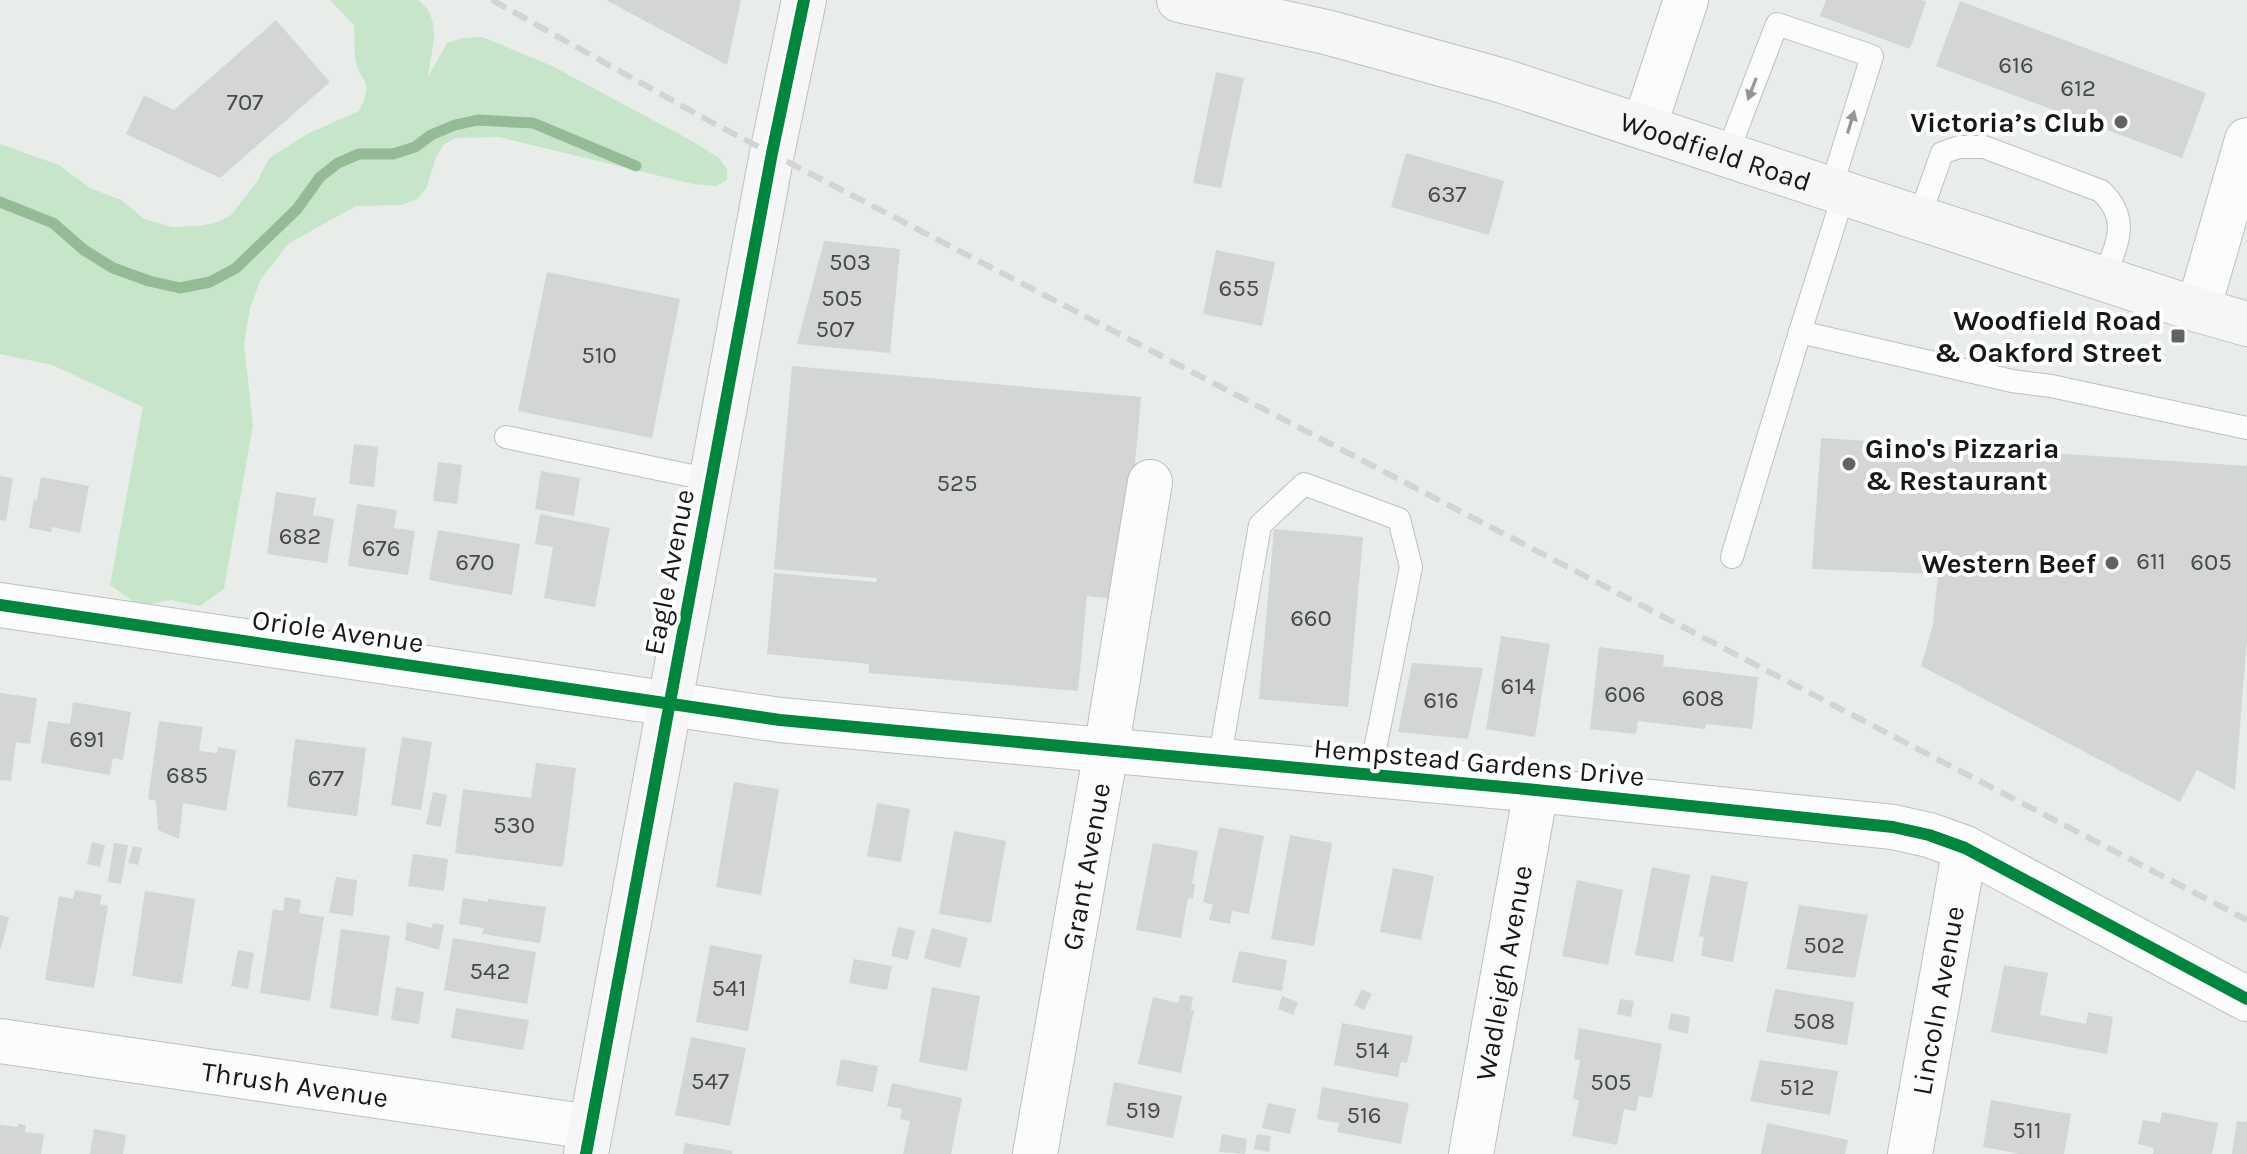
<svg xmlns="http://www.w3.org/2000/svg" width="2247" height="1154" viewBox="0 0 2247 1154" font-family="Karla,sans-serif">
  <rect width="100%" height="100%" fill="#e9ede9"/>
  <path fill="#c7e5c8" d="M330 0H418C444 19 431 51 428 77L447 43 462 38 482 37 552 66 692 141 719 158 727 169V180L716 186 693 184 499 137 456 138 443 145 436 157 426 189 417 199 401 205 356 206 288 244 261 279 250 308 244 344 253 425 224 589 200 606 170 600 140 606 110 585 143 407 52 365 0 354V144L59 165 90 188 121 200 144 219 172 227 198 226 215 223 231 215 257 182 269 158 309 133 359 111C376 76 359 85 355 57 354 47 355 35 354 25Z"/>
  <g fill="none" stroke-linecap="round" stroke-linejoin="round">
    <path stroke="#94bb96" stroke-width="11" d="M0 202 53 223 84 250 113 268 149 281 180 288 210 282 236 268 297 209 320 177 338 163 359 154H393L415 147 431 135 455 125 478 120 533 123 636 166"/>
  </g>
  <g fill="#d3d6d3">
    <path d="M606 0H741L727 65Z"/>
    <path d="M1826 0H1921L1926 2 1910 49 1820 16Z"/>
    <path d="M1960 1 2206 93 2182 158 1936 66Z"/>
    <path d="M276 20 330 82 220 178 126 134 144 95 174 110Z"/>
    <path d="M1216 72 1244 78 1221 188 1193 183Z"/>
    <path d="M1406 153 1504 181 1489 235 1391 207Z"/>
    <path d="M824 241 900 249 890 353 797 344Z"/>
    <path d="M1216 250 1275 262 1262 326 1203 314Z"/>
    <path d="M547 272 680 299 652 438 518 411Z"/>
    <path d="M792 366 1141 397 1123 600 1087 596 1078 691 869 673V664L767 654 774 573 876 582 877 578 774 569Z"/>
    <path d="M1821 438 2247 466V638L2235 790 2197 770 2180 802 1921 666 1933 625 1938 574 1812 569Z"/>
    <path d="M354 444 378 447 374 487 349 484Z"/>
    <path d="M438 462 462 465 457 504 433 501Z"/>
    <path d="M541 471 580 478 574 516 535 509Z"/>
    <path d="M0 476 13 478 6 521 0 520Z"/>
    <path d="M41 477 89 486 80 533 52 527 51 532 29 528 34 499 37 500Z"/>
    <path d="M276 492 316 498 313 515 334 519 327 563 267 554Z"/>
    <path d="M357 504 397 510 394 528 415 531 408 575 348 566Z"/>
    <path d="M540 514 610 528 595 607 544 598 553 547 535 544Z"/>
    <path d="M1274 529 1363 537 1348 707 1259 699Z"/>
    <path d="M438 530 520 544 512 595 429 580Z"/>
    <path d="M1501 636 1550 644 1535 737 1486 729Z"/>
    <path d="M1599 647 1664 655 1663 666 1758 677 1752 729 1706 724 1705 729 1638 721 1636 734 1590 729Z"/>
    <path d="M1412 663 1483 668 1468 739 1398 732Z"/>
    <path d="M0 693 37 698 30 744 16 742 11 781 0 780Z"/>
    <path d="M73 702 131 712 123 760 113 758 110 775 41 763 48 721 70 724Z"/>
    <path d="M159 721 203 727 199 751 217 753 218 747 236 750 226 811 183 803 179 839 158 830 156 801 148 799Z"/>
    <path d="M402 737 432 742 421 810 391 805Z"/>
    <path d="M295 739 366 748 357 816 287 807Z"/>
    <path d="M536 763 576 768 563 867 455 853 463 789 531 798Z"/>
    <path d="M734 782 779 789 761 895 716 887Z"/>
    <path d="M433 792 447 795 441 827 426 824Z"/>
    <path d="M877 803 910 809 901 862 867 856Z"/>
    <path d="M1219 827 1264 836 1249 914 1232 911 1230 924 1209 920 1213 905 1203 902Z"/>
    <path d="M954 831 1006 841 991 923 939 914Z"/>
    <path d="M1290 835 1332 843 1314 946 1271 939Z"/>
    <path d="M92 842 105 845 100 867 87 864Z"/>
    <path d="M114 843 128 845 121 884 108 882Z"/>
    <path d="M1153 843 1198 851 1192 884H1195L1193 899 1188 898 1181 938 1136 930Z"/>
    <path d="M133 846 142 848 138 865 128 863Z"/>
    <path d="M413 854 448 859 444 891 408 886Z"/>
    <path d="M1652 867 1690 875 1673 962 1635 955Z"/>
    <path d="M1393 868 1434 876 1421 940 1380 932Z"/>
    <path d="M1711 875 1748 882 1733 962 1701 956 1704 937 1699 936Z"/>
    <path d="M336 877 357 880 353 916 329 913Z"/>
    <path d="M1577 880 1623 890 1608 965 1562 956Z"/>
    <path d="M75 890 102 895 100 904 108 906 94 988 45 980 59 896 73 899Z"/>
    <path d="M145 891 195 899 182 984 132 976Z"/>
    <path d="M285 897 301 900 299 913 324 917 310 1001 260 993 273 909 283 911Z"/>
    <path d="M463 898 488 902V899L546 907 540 943 482 934 484 928 459 924Z"/>
    <path d="M1799 905 1868 915 1855 978 1786 969Z"/>
    <path d="M0 915 9 917 1 948H0Z"/>
    <path d="M407 922 432 928 433 923 444 925 439 950 405 940Z"/>
    <path d="M898 927 915 931 908 960 891 956Z"/>
    <path d="M932 928 968 938 960 968 924 958Z"/>
    <path d="M341 929 390 936 378 1016 330 1008Z"/>
    <path d="M453 938 536 952 527 1004 444 990Z"/>
    <path d="M710 945 762 955 748 1031 696 1022Z"/>
    <path d="M238 950 254 953 248 989 231 986Z"/>
    <path d="M1239 951 1287 960 1282 991 1232 982Z"/>
    <path d="M854 959 892 966 887 990 849 983Z"/>
    <path d="M2004 965 2048 973 2040 1015 2086 1024 2088 1012 2113 1017 2107 1054 1991 1032Z"/>
    <path d="M396 987 424 992 419 1024 391 1020Z"/>
    <path d="M932 987 980 996 967 1071 919 1062Z"/>
    <path d="M1362 989 1372 994 1364 1010 1354 1005Z"/>
    <path d="M1775 989 1854 1002 1847 1045 1766 1032Z"/>
    <path d="M1180 995 1193 997 1191 1010H1194L1181 1073 1138 1064 1153 997 1178 1003Z"/>
    <path d="M1282 996 1298 1002 1293 1015 1278 1009Z"/>
    <path d="M1620 999 1634 1001 1631 1017 1617 1014Z"/>
    <path d="M456 1008 529 1020 523 1050 451 1038Z"/>
    <path d="M1671 1013 1690 1017 1688 1034 1668 1029Z"/>
    <path d="M1342 1023 1413 1036 1407 1063 1401 1062 1398 1077 1334 1065Z"/>
    <path d="M1579 1028 1662 1044 1652 1098 1639 1096 1636 1111 1624 1109 1617 1145 1572 1136 1579 1100 1573 1099 1580 1060 1574 1059Z"/>
    <path d="M691 1037 746 1048 730 1126 675 1115Z"/>
    <path d="M841 1059 878 1066 873 1092 836 1085Z"/>
    <path d="M1760 1060 1838 1071 1830 1115 1750 1101Z"/>
    <path d="M1114 1082 1182 1096 1173 1138 1106 1125Z"/>
    <path d="M892 1083 962 1098 951 1154H903L910 1121 900 1119 902 1109 887 1106Z"/>
    <path d="M1322 1087 1409 1103 1401 1144 1337 1132 1339 1123 1317 1119Z"/>
    <path d="M1991 1100 2071 1114 2064 1154H2021L1983 1147Z"/>
    <path d="M1268 1103 1296 1109 1290 1134 1262 1128Z"/>
    <path d="M2162 1112 2218 1123 2212 1154H2153L2154 1148 2138 1144 2143 1120 2160 1123Z"/>
    <path d="M2237 1121 2247 1122V1154H2232Z"/>
    <path d="M1767 1123 1848 1140 1845 1154H1761Z"/>
    <path d="M18 1124 26 1125 25 1132 44 1134 41 1154H0V1125L18 1127Z"/>
    <path d="M94 1129 126 1135 123 1154H90Z"/>
    <path d="M1222 1134 1247 1139 1245 1154 1219 1152Z"/>
    <path d="M1257 1134 1271 1136 1269 1152 1254 1149Z"/>
    <path d="M685 1143 733 1151 732 1154H683Z"/>
  </g>
  <g fill="none" stroke-linecap="round" stroke-linejoin="round">
    <g stroke="#bdc0bd" stroke-width="24">
      <g id="lane">
        <path d="M1727 154 1777 24 1872 56 1831 188"/>
        <path d="M1919 218 1942 153 1959 147H1984L2101 191C2132 220 2116 246 2103 279"/>
        <path d="M1800 332 1844 193"/>
        <path d="M506 437 711 480"/>
        <path d="M1732 557 1800 332 2012 381 2051 386 2247 428"/>
        <path d="M1219 761 1260 525 1304 484 1399 519 1411 567 1370 775"/>
      </g>
    </g>
    <g stroke="#bdc0bd" stroke-width="46">
      <g id="street">
        <path d="M1644 127 1686 0"/>
        <path d="M2198 310 2247 140"/>
        <path d="M0 605 780 720 1536 790 1893 827 1929 835 1965 848 2247 999"/>
        <path id="s1" d="M0 1041 590 1127"/>
        <path id="s2" d="M1035 1154 1106 751 1150 482"/>
        <path id="s3" d="M1471 1154 1536 790"/>
        <path id="s4" d="M1910 1154 1965 848"/>
      </g>
    </g>
    <g stroke="#bdc0bd" stroke-width="46">
      <g id="secondary">
        <path id="s5" d="M1179 0 1326 32 1503 81 2198 310 2247 324"/>
        <path d="M586 1154 772 153 804 0"/>
      </g>
    </g>
    <use href="#lane" stroke="#fcfcfc" stroke-width="22"/>
    <use href="#street" stroke="#fcfcfc" stroke-width="44"/>
    <use href="#secondary" stroke="#f7f6f7" stroke-width="44"/>
    <path stroke="#d4d4d4" stroke-width="6" stroke-dasharray="16 8" stroke-linecap="butt" d="M492 0 713 123 2247 920"/>
    <g stroke="#fff" stroke-width="17">
      <g id="cycleway">
        <path d="M0 605 780 720 1536 790 1893 827 1929 835 1965 848 2247 999"/>
        <path d="M586 1154 772 153 804 0"/>
      </g>
    </g>
    <use href="#cycleway" stroke="#00873e" stroke-width="12"/>
  </g>
  <defs><path id="oneway-solid" d="M-6-.8H1V-3.2L6.5 0L1 3.2V.8H-6Z" transform="scale(2)"/></defs>
  <g fill="#949694">
    <use href="#oneway-solid" transform="translate(1752 89) rotate(111)"/>
    <use href="#oneway-solid" transform="translate(1851 122) rotate(-73)"/>
  </g>
  <g fill="#606360" stroke="#fff" stroke-width="3">
    <circle cx="2121" cy="122" r="8"/>
    <rect x="2170" y="328" width="16" height="16" rx="4"/>
    <circle cx="1849" cy="464" r="8"/>
    <circle cx="2112" cy="563" r="8"/>
  </g>
  <g text-anchor="middle" dominant-baseline="central" stroke-width="8" stroke-linejoin="round" paint-order="stroke">
    <g font-size="24" fill="#474a47">
      <text x="2016" y="65">616</text>
      <text x="2078" y="88">612</text>
      <text x="245" y="102">707</text>
      <text x="1447" y="194">637</text>
      <text x="850" y="262">503</text>
      <text x="1239" y="288">655</text>
      <text x="842" y="298">505</text>
      <text x="835" y="329">507</text>
      <text x="599" y="355">510</text>
      <text x="957" y="483">525</text>
      <text x="300" y="536">682</text>
      <text x="381" y="548">676</text>
      <text x="2151" y="561">611</text>
      <text x="475" y="562">670</text>
      <text x="2211" y="562">605</text>
      <text x="1311" y="618">660</text>
      <text x="1518" y="686">614</text>
      <text x="1625" y="694">606</text>
      <text x="1703" y="698">608</text>
      <text x="1441" y="700">616</text>
      <text x="87" y="739">691</text>
      <text x="187" y="775">685</text>
      <text x="326" y="778">677</text>
      <text x="514" y="825">530</text>
      <text x="1824" y="945">502</text>
      <text x="490" y="971">542</text>
      <text x="729" y="988">541</text>
      <text x="1814" y="1021">508</text>
      <text x="1372" y="1050">514</text>
      <text x="710" y="1081">547</text>
      <text x="1611" y="1082">505</text>
      <text x="1797" y="1087">512</text>
      <text x="1143" y="1110">519</text>
      <text x="1364" y="1115">516</text>
      <text x="2027" y="1130">511</text>
    </g>
    <g font-size="28" font-weight="bold" fill="#161916" stroke="#fff" text-anchor="end">
      <text x="2105" y="122">Victoria’s Club</text>
      <text x="2162" y="320">Woodfield Road<tspan x="2162" dy="32">&amp; Oakford Street</tspan></text>
      <text x="1865" y="448" text-anchor="start">Gino's Pizzaria<tspan x="1865" dy="32">&amp; Restaurant</tspan></text>
      <text x="2096" y="563">Western Beef</text>
    </g>
    <g font-size="28" fill="#161916" stroke="#fff">
      <text stroke="none"><textPath href="#s5" startOffset="558">Woodfield Road</textPath></text>
      <text transform="translate(669 572) rotate(-79)">Eagle Avenue</text>
      <text transform="translate(338 631) rotate(8)">Oriole Avenue</text>
      <text transform="translate(1479 762) rotate(5)">Hempstead Gardens Drive</text>
      <text stroke="none"><textPath href="#s2" startOffset="292">Grant Avenue</textPath></text>
      <text stroke="none"><textPath href="#s3" startOffset="184">Wadleigh Avenue</textPath></text>
      <text stroke="none"><textPath href="#s4" startOffset="156">Lincoln Avenue</textPath></text>
      <text stroke="none"><textPath href="#s1" startOffset="298">Thrush Avenue</textPath></text>
    </g>
  </g>
</svg>
